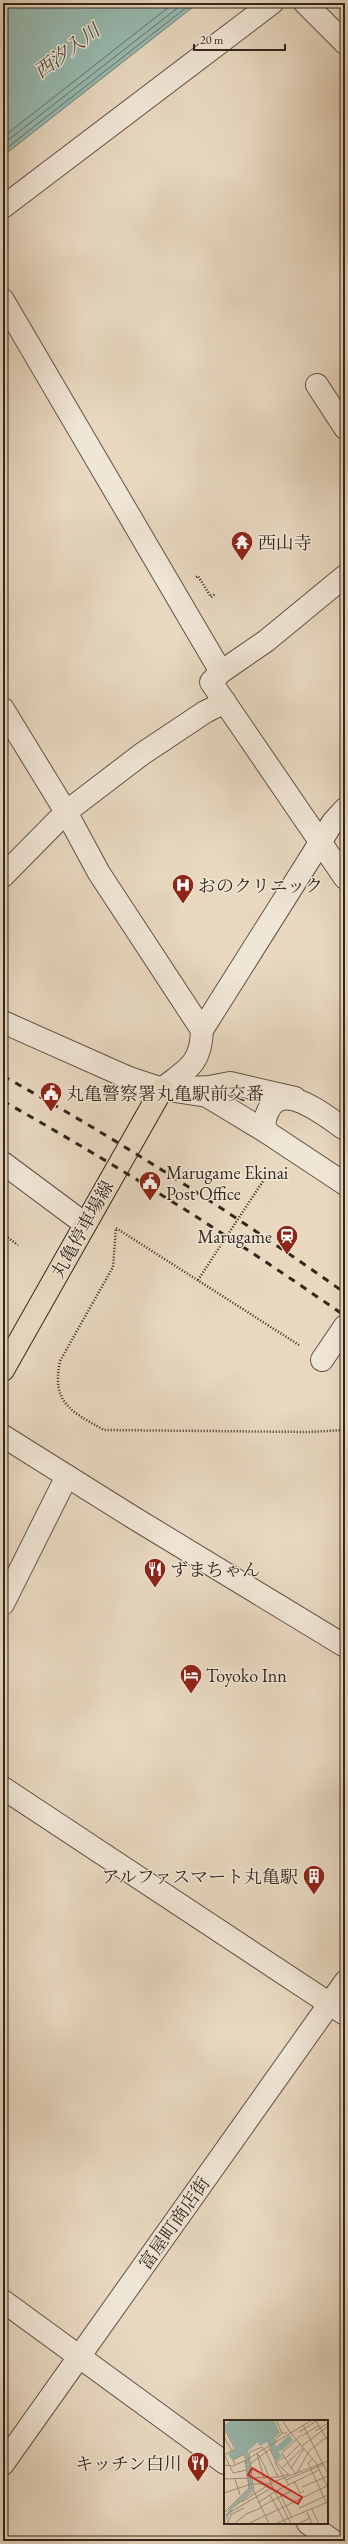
<svg xmlns="http://www.w3.org/2000/svg" width="348" height="2544" viewBox="0 0 348 2544" font-family="'EB Garamond','Noto Serif JP',serif">
  <rect width="100%" height="100%" fill="#e8d8c0"/>
  <filter id="stains"><feTurbulence type="fractalNoise" baseFrequency=".005" numOctaves="4"/><feColorMatrix values="0 0 0 0 .2 0 0 0 0 .09 0 0 0 0 .02 0 0 0 .5 -.17"/></filter>
  <radialGradient id="worn" r=".72"><stop offset=".6" stop-color="#630" stop-opacity="0"/><stop offset="1" stop-color="#630" stop-opacity=".3"/></radialGradient>
  <path fill="#97bab1" stroke="#6f7f75" d="M7 3H198L3 156V6Z"/>
  <g fill="none" stroke-linecap="round" stroke-linejoin="round">
    <g stroke="#657066" stroke-width="1">
      <path d="M3 137 174 3"/>
      <path d="M3 144 184 3"/>
      <path d="M3 151 192 3"/>
    </g>
    <g stroke="#605245" stroke-width="24">
      <g id="minor">
        <path d="M305 3 345 43"/>
        <path d="M3 207 272 3"/>
        <path d="M3 300 221 672 211 682 345 878"/>
        <path d="M317 385 345 428"/>
        <path d="M221 672 266 641 345 576"/>
        <path d="M3 709 66 812 99 873 202 1030C201 1065 187 1069 162 1089"/>
        <path d="M3 876 66 812 142 754 205 712 225 702"/>
        <path d="M3 1022 129 1078 162 1089 207 1096 268 1133"/>
        <path d="M202 1030 333 822 345 809"/>
        <path d="M189 1088 209 1087 230 1083 295 1098"/>
        <path d="M345 1129C322 1114 273 1071 264 1125L268 1133 345 1184"/>
        <path d="M3 1163 85 1224"/>
        <path d="M322 1360 345 1326"/>
        <path d="M3 1436 134 1518 345 1646"/>
        <path d="M3 1604 67 1476"/>
        <path d="M3 1788 345 2014"/>
        <path d="M3 2301 225 2463"/>
        <path d="M3 2464 345 1982"/>
        <path d="M308 2523 333 2541"/>
      </g>
    </g>
    <g stroke="#33261c" stroke-width="24">
      <path id="major" d="M3 1370 162 1089"/>
    </g>
    <g stroke="#33261c" stroke-width="2.5" stroke-dasharray="1 2" stroke-linecap="butt">
      <path d="M196 577 198 576 211 597 215 594"/>
      <path d="M3 1234 18 1245"/>
      <path d="M198 1280 267 1175"/>
      <path d="M299 1345 116 1228 113 1267 60 1361C51 1403 72 1412 104 1430L308 1432 345 1430"/>
    </g>
    <use href="#minor" stroke="#f0e6d6" stroke-width="22"/>
    <use href="#major" stroke="#e8d8c0" stroke-width="22"/>
    <g stroke="#33261c" stroke-width="3" stroke-dasharray="7 7" stroke-linecap="butt">
      <path d="M3 1076C121 1141 235 1215 345 1293"/>
      <path d="M3 1101C120 1167 235 1239 345 1316"/>
    </g>
  </g>
  <defs>
    <g id="temple-pin" transform="scale(1.15)"><path d="M0 17L-7.5 6A9.5 9.5 0 1 1 7.5 6Z" fill="#8f2418" stroke="#f0e6d6"/><path d="M0-6L5-2H3V0L6.5 2.5H4V6H1.5V3h-3V6H-4V2.5H-6.5L-3 0V-2H-5Z" fill="#fff"/></g>
    <g id="hospital-pin" transform="scale(1.15)"><path d="M0 17L-7.5 6A9.5 9.5 0 1 1 7.5 6Z" fill="#8f2418" stroke="#f0e6d6"/><path d="M-5-5h3v3.5h4V-5h3V5h-3V1.5h-4V5h-3Z" fill="#fff"/></g>
    <g id="civic-pin" transform="scale(1.15)"><path d="M0 17L-7.5 6A9.5 9.5 0 1 1 7.5 6Z" fill="#8f2418" stroke="#f0e6d6"/><path d="M-.6-6.5H3V-4.5H.6V-3L4-1V1h2V6H-6V1h2V-1L-.6-3ZM-1.2 2.5V6h2.4V2.5Z" fill="#fff"/></g>
    <g id="station-pin" transform="scale(1.15)"><path d="M0 17L-7.5 6A9.5 9.5 0 1 1 7.5 6Z" fill="#8f2418" stroke="#f0e6d6"/><path d="M-3-6H3Q5-6 5-4V2Q5 4 3 4L4.5 6H3L1.5 4h-3L-3 6H-4.5L-3 4Q-5 4-5 2V-4Q-5-6-3-6ZM-3.5-4v3h7v-3ZM-3.5 1v1.5H-2V1ZM2 1v1.5H3.5V1Z" fill="#fff"/></g>
    <g id="restaurant-pin" transform="scale(1.15)"><path d="M0 17L-7.5 6A9.5 9.5 0 1 1 7.5 6Z" fill="#8f2418" stroke="#f0e6d6"/><path d="M-5-6h1v4h1v-4h1v4h1v-4h1v5L-1.5 .5V6h-2V.5L-5-1ZM5-6V6H3V1.5H1.5Q1.5-4 5-6Z" fill="#fff"/></g>
    <g id="hotel-pin" transform="scale(1.15)"><path d="M0 17L-7.5 6A9.5 9.5 0 1 1 7.5 6Z" fill="#8f2418" stroke="#f0e6d6"/><path d="M-6-4.5h1.5V1H6V5H4.5V3h-9V5H-6ZM-4 0a1.8 1.8 0 1 1 3.6 0ZM.5 0V-2.5h3Q6-2.5 6 0Z" fill="#fff"/></g>
    <g id="building-pin" transform="scale(1.15)"><path d="M0 17L-7.5 6A9.5 9.5 0 1 1 7.5 6Z" fill="#8f2418" stroke="#f0e6d6"/><path d="M-4-6H4V6H1V3H-1V6H-4ZM-2.5-4.3h1.7v1.8h-1.7ZM.8-4.3h1.7v1.8H.8ZM-2.5-1h1.7V.8h-1.7ZM.8-1h1.7V.8H.8Z" fill="#fff"/></g>
  </defs>
  <g fill-rule="evenodd">
    <use href="#temple-pin" x="242" y="542"/>
    <use href="#hospital-pin" x="183" y="885"/>
    <use href="#civic-pin" x="51" y="1093"/>
    <use href="#civic-pin" x="150" y="1182"/>
    <use href="#station-pin" x="287" y="1236"/>
    <use href="#restaurant-pin" x="155" y="1569"/>
    <use href="#hotel-pin" x="191" y="1675"/>
    <use href="#building-pin" x="314" y="1876"/>
    <use href="#restaurant-pin" x="198" y="2463"/>
  </g>
  <g text-anchor="middle" dominant-baseline="central" stroke-width="3" stroke-linejoin="round" paint-order="stroke">
    <g font-size="18" fill="#33261c" stroke="#f0e6d6" text-anchor="start">
      <text x="258" y="542">西山寺</text>
      <text x="198" y="885">おのクリニック</text>
      <text x="66" y="1093">丸亀警察署丸亀駅前交番</text>
      <text x="166" y="1172">Marugame Ekinai<tspan x="166" dy="21">Post Office</tspan></text>
      <text x="272" y="1236" text-anchor="end">Marugame</text>
      <text x="170" y="1569">ずまちゃん</text>
      <text x="206" y="1675">Toyoko Inn</text>
      <text x="298" y="1876" text-anchor="end">アルファスマート丸亀駅</text>
      <text x="182" y="2463" text-anchor="end">キッチン白川</text>
    </g>
    <g font-size="18" fill="#33261c" stroke="#f0e6d6">
      <text transform="translate(82 1229) rotate(-61)">丸亀停車場線</text>
      <text transform="translate(174 2223) rotate(-55)">富屋町商店街</text>
    </g>
    <g font-size="19" font-style="italic" fill="#4c4b41" stroke="#f0e6d6">
      <text transform="translate(67 51) rotate(-37)">西汐入川</text>
    </g>
  </g>
  <g transform="translate(224 2420)">
    <rect width="104" height="104" fill="#e8d8c0"/>
    <path d="M7 0H50L56 13 50 19 52 27 65 15 69 20 59 30 54 31 58 36 52 41 43 22 35 26 34 22 24 31 29 70 9 88 0 104 5 89 25 69 21 34 8 40 4 34 12 29 0 6Z" fill="#97bab1"/>
    <path fill="none" stroke="#97bab1" stroke-width="2" d="M27 17 30 0M25 25 33 0"/>
    <path fill="none" stroke="#a0917e" stroke-width="1" d="M52 0 58 13H63M58 0 66 12M92 1 104 21M79 5 104 54M0 8 11 29 0 35M91 11 104 3M66 12 92 43 104 68M75 12 94 0M78 16 95 5M0 17 8 31M52 23 51 20 58 13M78 26 104 6M42 32 38 27 26 32 25 35 30 71 45 104M42 32 54 57M0 34 9 53 23 50M33 34 40 58M34 34 41 47M60 37 72 55M61 39 76 24M89 39 84 43 102 82M11 44 9 40 20 34 21 38M26 44 46 29 52 42 66 56M0 45 9 46 22 40 88 0M41 47 47 63M58 48 79 28M67 48 80 29M73 53 85 31 104 16M0 59 55 57 65 54M11 59 16 75M62 60 100 44M52 61 104 41M70 61 76 73 80 71M24 64H47M47 64 67 104M65 65 51 43 60 37 58 33 77 15M78 67 104 56M54 70 68 98M0 73 24 65M46 75 62 104M18 82 49 62M34 83 50 72 95 50M11 86 30 71M36 87 67 71M75 88 104 75M88 89 95 104M83 92 88 104M0 93 25 68 21 40M8 94 20 88M0 96 49 67M41 96 103 66M3 104 8 93M10 104 22 94 37 88M24 104 40 96M51 104 104 82M74 104 86 98"/>
    <path fill="#d62828" fill-opacity="0.15" stroke="#d62828" stroke-width="2" d="M28 48 78 77 74 84 24 55Z"/>
    <rect width="104" height="104" fill="none" stroke="#33261c" stroke-width="2"/>
  </g>
  <rect width="348" height="2544" fill="none" stroke="#e8d8c0" stroke-width="16"/>
  <rect x="4" y="4" width="340" height="2536" fill="none" stroke="#33261c" stroke-width="2"/>
  <rect x="8" y="8" width="332" height="2528" fill="none" stroke="#33261c"/>
  <path d="M194 44v6h91v-6" fill="none" stroke="#33261c" stroke-width="2"/>
  <text x="200" y="44" font-size="12" fill="#33261c" stroke="#f0e6d6" stroke-width="3" paint-order="stroke">20 m</text>
  <rect width="100%" height="100%" filter="url(#stains)"/>
  <rect width="100%" height="100%" fill="url(#worn)"/>
</svg>
